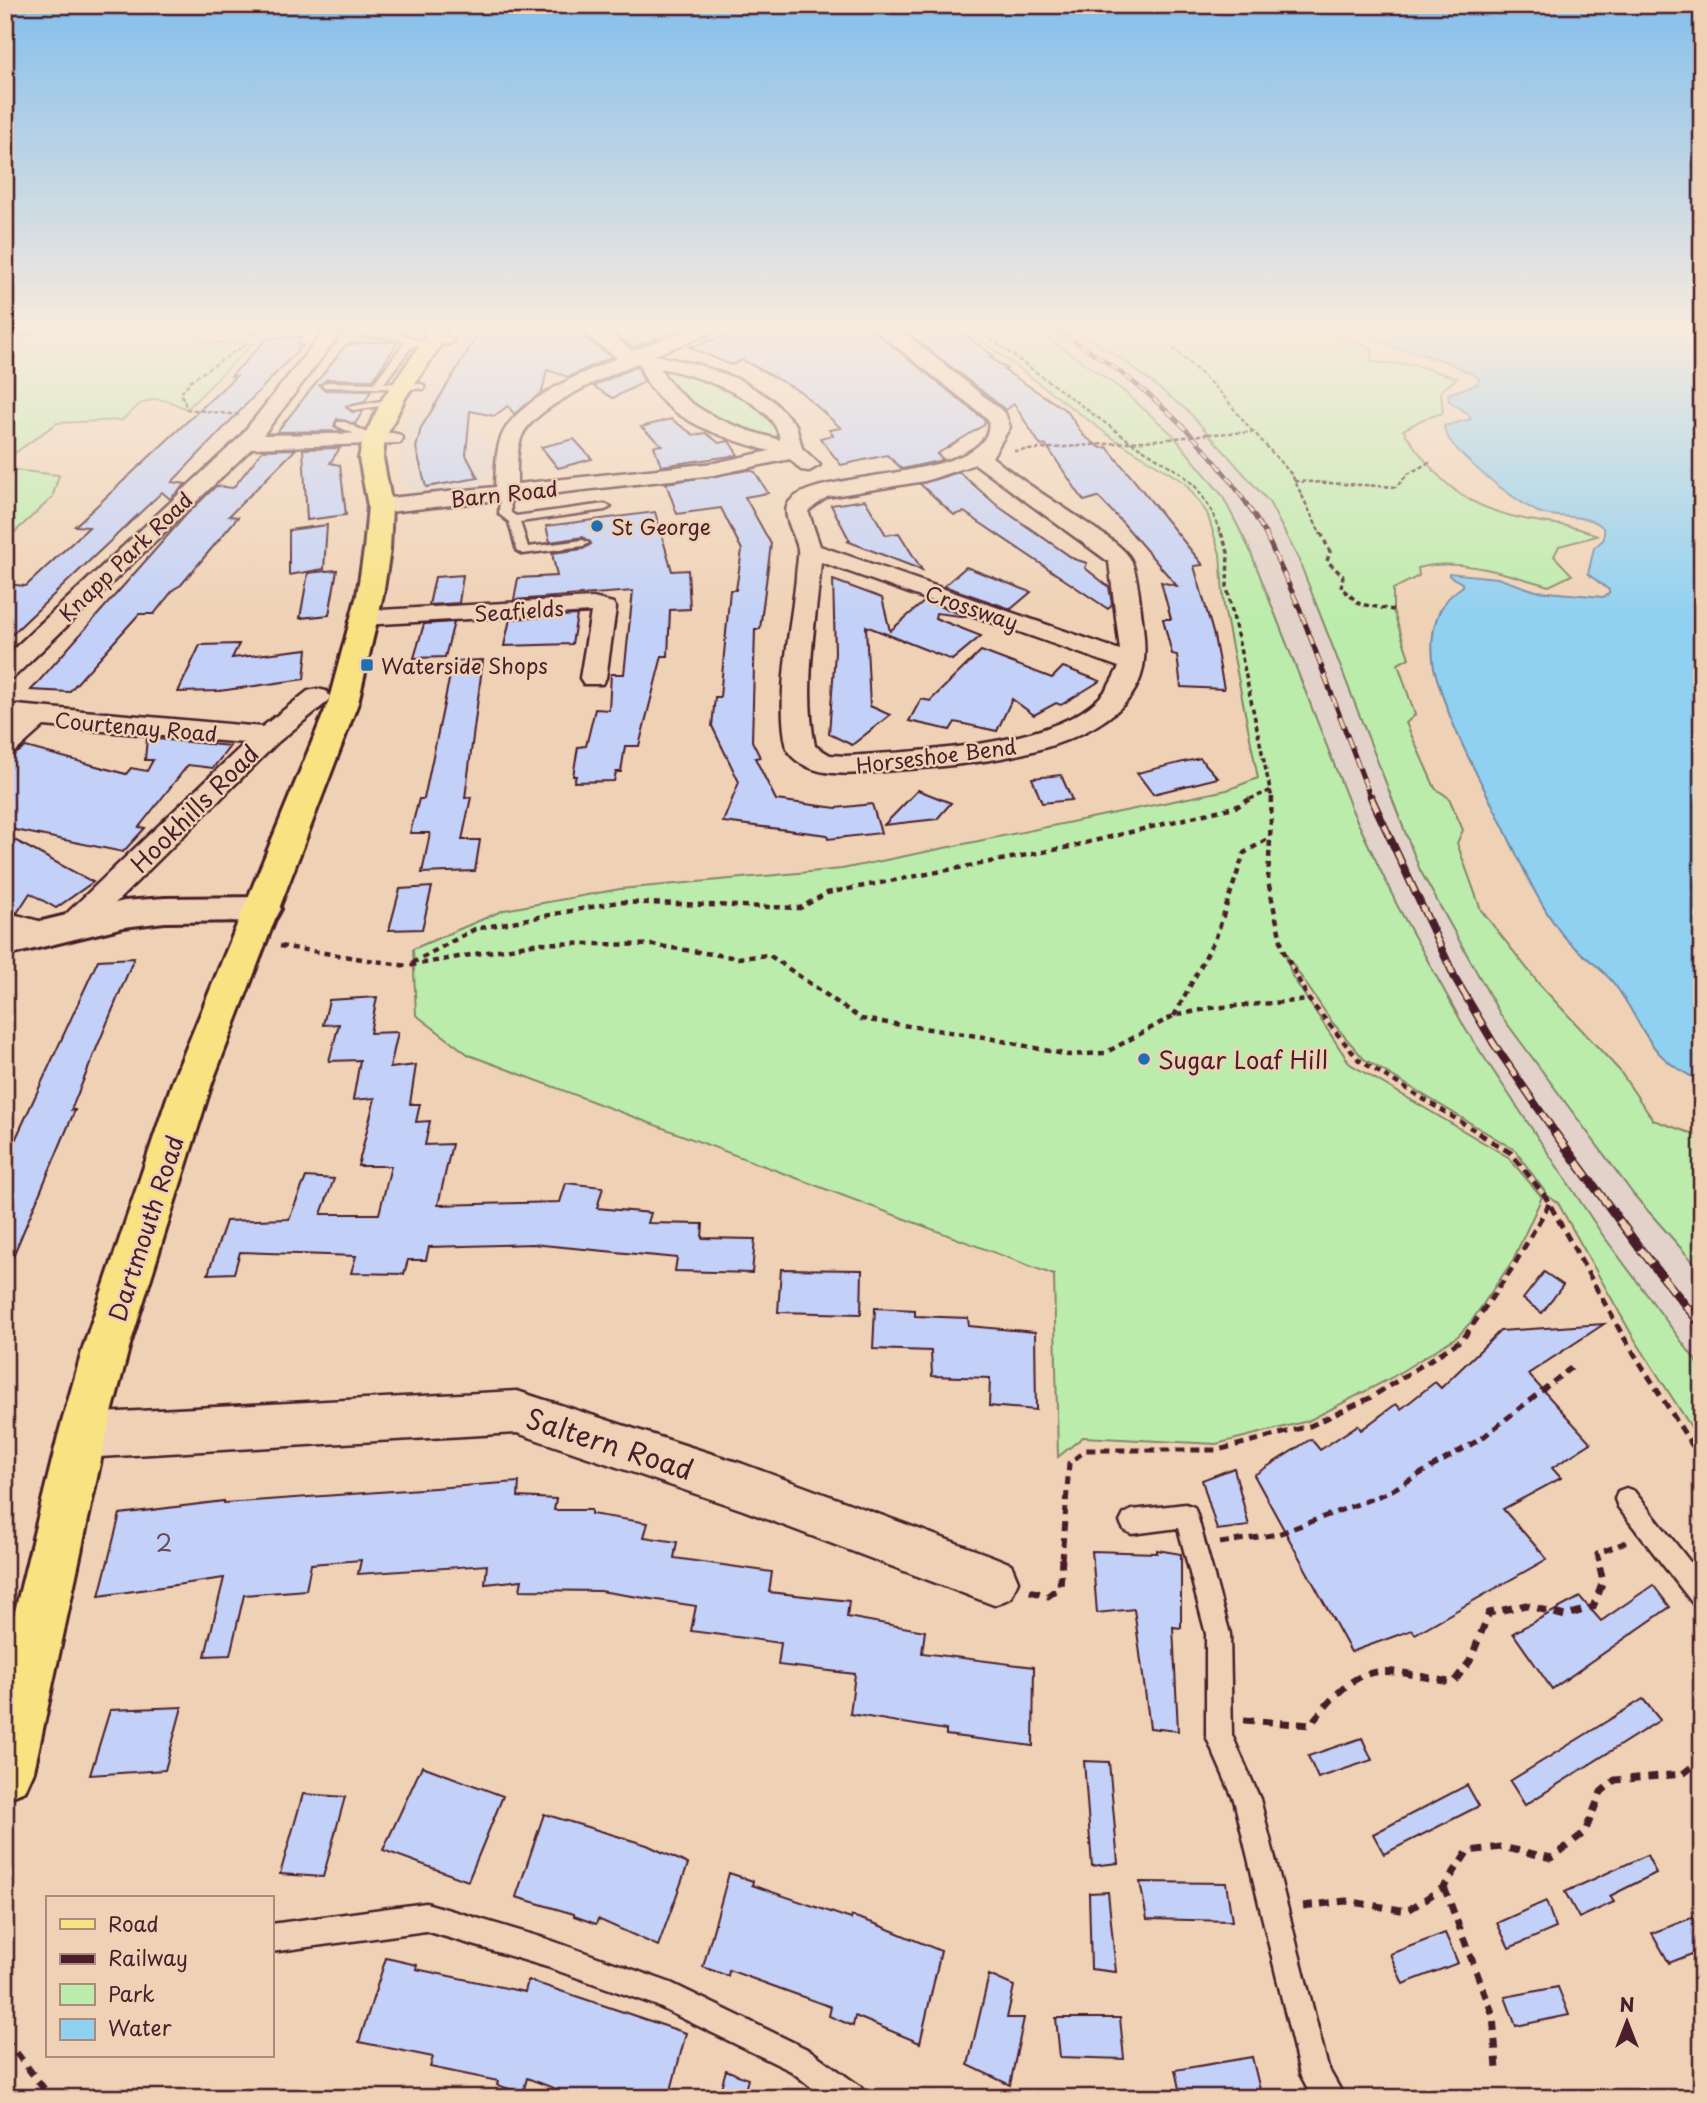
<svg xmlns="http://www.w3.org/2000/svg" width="1707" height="2103" viewBox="0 0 1707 2103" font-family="'Playpen Sans',sans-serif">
  <rect width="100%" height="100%" fill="#efd2b5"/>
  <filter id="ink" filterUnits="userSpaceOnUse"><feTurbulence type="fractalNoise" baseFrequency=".0143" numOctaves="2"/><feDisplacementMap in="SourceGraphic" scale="14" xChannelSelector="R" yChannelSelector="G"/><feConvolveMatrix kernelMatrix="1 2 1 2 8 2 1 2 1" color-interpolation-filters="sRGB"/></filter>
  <g filter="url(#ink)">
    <g fill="#e2d2c9">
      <path d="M1025 326H1072L1126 362 1189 412 1269 502 1298 558 1420 870 1500 1014 1633 1195 1702 1272V1369L1602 1234 1466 1030 1397 905 1352 810 1249 548 1222 495 1055 343Z"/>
      <path d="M477 339 458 430 490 439 493 471 477 485 453 492 438 495 407 489 403 482 400 462 404 432 424 393 459 341Z"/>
    </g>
    <g fill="#bcecab" stroke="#83866b" stroke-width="2">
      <path d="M5 326H201L195 335 208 342 252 344 187 409 168 401 155 399 140 404 122 420 57 423 5 460Z"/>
      <path d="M962 326H1025L1055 343 1120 388 1172 434 1222 495 1249 548 1352 810 1397 905 1466 1030 1602 1234 1702 1369V1444L1632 1335 1558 1203 1548 1196 1515 1150 1364 1059 1332 1022 1285 953 1292 976 1350 1064 1508 1157 1542 1197 1513 1260 1471 1322 1458 1336 1391 1378 1308 1421 1216 1444 1083 1437 1058 1457 1054 1275 469 1055 416 1015 413 949 504 910 620 889 842 869 1227 790 1258 778 1224 607 1220 554 1207 513 1184 482 1111 437Z"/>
      <path d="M1072 326H1279L1337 335 1372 349 1370 362 1414 365 1457 378 1441 391 1443 413 1423 419 1403 430C1438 483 1465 508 1529 520 1552 524 1576 525 1597 536L1559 546 1554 556 1572 575 1549 586C1509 575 1459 557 1418 568L1419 576 1393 589V610L1409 658 1398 664 1415 715 1406 723 1435 788 1449 798 1463 830 1457 843 1481 910 1540 985 1619 1070 1653 1120 1702 1137V1272L1634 1195 1500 1014 1420 870 1298 558 1269 502 1189 412 1126 362Z"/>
      <path d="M658 366 740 393 778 429 785 443 765 441 683 402Z"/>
      <path d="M5 469 59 475 52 498 5 541Z"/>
    </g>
    <path fill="#90d0f1" stroke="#7489a2" stroke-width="2" d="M1351 326H1702V1081C1646 1059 1646 1027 1615 985 1600 964 1576 953 1561 933 1539 904 1525 872 1509 839 1481 779 1452 735 1434 668 1429 636 1434 604 1462 587V583L1449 576V573L1497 578 1536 591 1603 597 1609 594V590L1588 574 1594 548 1604 539V529C1591 512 1556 520 1538 512 1516 502 1444 448 1444 426L1471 419 1467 413 1449 401 1448 394 1477 384 1479 379 1475 375 1442 360 1397 348Z"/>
    <g fill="#c3d1f8" stroke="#4a1f2b" stroke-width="2">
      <path d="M483 326H581L584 337 612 357 568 377 547 370 542 392 514 414 508 406 494 416 470 411 466 455 478 478 426 487 416 448 421 428Z"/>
      <path d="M605 326H643L657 338 632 348Z"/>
      <path d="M759 326 808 328 867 326 985 420 984 425 937 454 943 459 938 461 902 469 887 455 841 465 820 438 833 435 829 430 841 428 801 392 743 360 731 365 689 347Z"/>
      <path d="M899 326H952L994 356 989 357 1007 369 1004 370 1067 411 1084 436 1101 448 1107 447 1203 565 1194 566 1214 636 1224 689 1181 687 1177 655 1172 654 1163 619H1171L1161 582 1177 586 1123 523 1098 497 1084 501 1046 445 1041 446 1014 404 1006 410Z"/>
      <path d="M303 336 297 345H303L172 482 186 484 170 499 162 492 5 641V584L26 586 89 527 75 526 236 376H231L268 338Z"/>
      <path d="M369 342H398L373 380 327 379 319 385 324 390 371 391 365 401 346 406 352 412 363 411 355 424 337 419 334 426 342 431 277 432 346 345Z"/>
      <path d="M637 366 644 382 613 398 593 386Z"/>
      <path d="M671 419 694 435 706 433 719 443 729 441 738 455 661 466 654 446 662 445 641 427Z"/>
      <path d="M574 439 592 459 558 468 541 447Z"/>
      <path d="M340 448 330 463 340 465 346 515 307 520 303 449Z"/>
      <path d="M296 449 229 516 238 517 181 585 174 589 154 614H139L69 692 31 690 186 515 216 486 233 488 263 450Z"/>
      <path d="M749 470 755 472 768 493 745 497 771 544 760 629H755L752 741 760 757 755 758 776 800 836 808 872 804 881 833 828 839 827 835 723 822 739 782 712 726 715 697H720L730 590H736L742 550 721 508 677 514 666 483Z"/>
      <path d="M959 472 999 507 1074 559 1087 563 1085 568 1109 587 1112 604 1108 609 964 512 954 515 920 484Z"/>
      <path d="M865 500 886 535 899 533 922 570 847 541H850L831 505Z"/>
      <path d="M655 512 672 571 688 570 690 609 670 610 668 656H662L639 746H625L621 772H616L614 781 574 782 576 776H573L578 747 586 746 595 709 609 710 611 674H624L633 591 514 600 518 578 557 576 552 553 583 549 591 544 583 537 550 542 546 526Z"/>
      <path d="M327 525 324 569 289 575V530Z"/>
      <path d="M966 567 1031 592 1011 609 944 586Z"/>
      <path d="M337 570 329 615 300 618 308 573Z"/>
      <path d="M463 575 459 603 429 605 435 577Z"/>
      <path d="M833 580 882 598 890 631 925 601 969 617 936 613 935 618 981 636 952 660 866 626 870 706 890 715 852 745 829 734 835 652Z"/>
      <path d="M577 615 572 644 504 646 510 619Z"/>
      <path d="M454 622 445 657 414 658 424 624Z"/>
      <path d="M239 644 232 658 307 649 304 679 219 691 178 692 200 645Z"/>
      <path d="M981 651 1052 678 1063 667 1100 681 1061 705 1056 703 1034 715 1012 699 997 731 955 722 950 730 909 721 921 699 930 701Z"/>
      <path d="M483 660 465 798 471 797 462 840H480L475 871 422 873 430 833H410L419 799H424L453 661Z"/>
      <path d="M147 738 230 746 213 768 188 765 139 827 145 828 123 852 5 828V763L14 755 26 747 126 774 131 768 147 771 153 760H145Z"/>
      <path d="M1200 758 1218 778 1153 794 1137 773Z"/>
      <path d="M1061 775 1072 800 1042 803 1032 778Z"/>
      <path d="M918 790 951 803 937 819 884 825Z"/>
      <path d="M5 835 93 882 56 908 30 893 17 913 5 910Z"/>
      <path d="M432 887 422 929 389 930 400 889Z"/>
      <path d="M134 958 71 1110H75L5 1275V1162L98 960Z"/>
      <path d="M377 997 370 1033 398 1032 390 1068 416 1065 410 1104H420L416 1122 430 1121 425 1145 452 1144 438 1205 560 1202 566 1183 603 1187 597 1208 651 1213 648 1223 703 1224 702 1238 755 1239 752 1273 675 1271 677 1258 532 1244 429 1247 426 1260H408L404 1274 351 1273 356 1256 240 1252 234 1273 208 1274 226 1221 289 1219 306 1177 334 1179 321 1214H379L391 1166H358L375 1098 353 1100 360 1060 329 1061 339 1024 323 1025 329 1000Z"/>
      <path d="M781 1269 862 1270 861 1314 778 1312Z"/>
      <path d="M1544 1272 1563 1285 1542 1313 1523 1299Z"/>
      <path d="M875 1308 915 1310V1316L968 1318 969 1326 1035 1332 1036 1410 989 1406 990 1378 932 1376 931 1351 873 1349Z"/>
      <path d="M1604 1324 1528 1374 1591 1443 1552 1468 1561 1478 1503 1509 1547 1559 1415 1634 1412 1630 1351 1652 1254 1475 1311 1439 1320 1450 1358 1425 1361 1430 1396 1404 1401 1409 1435 1382 1441 1388 1500 1331Z"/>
      <path d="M1234 1468 1249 1526 1217 1530 1202 1480Z"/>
      <path d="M519 1482 518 1497 556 1499 554 1510H591V1514L648 1523 644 1537 677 1542 674 1558 772 1572 769 1592 849 1601 847 1617 925 1631 922 1653 1034 1667 1033 1746 946 1735V1730L850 1714 855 1674 778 1665 781 1643 691 1631 696 1606 600 1591 520 1590 522 1580 485 1584 487 1565 358 1574 361 1560 311 1564 306 1590 244 1595 230 1655 205 1656 224 1578 99 1596 120 1514 224 1501V1503Z"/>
      <path d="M1157 1550 1181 1554V1628L1173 1627 1178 1731 1150 1728 1134 1609 1097 1613 1092 1551 1157 1553Z"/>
      <path d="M1653 1585 1670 1607 1552 1689 1513 1633 1580 1597 1601 1621Z"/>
      <path d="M1643 1699 1660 1720 1525 1805 1510 1781Z"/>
      <path d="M182 1707 165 1770 90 1775 110 1710Z"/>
      <path d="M1362 1738 1372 1760 1318 1778 1308 1756Z"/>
      <path d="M1084 1761 1109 1762 1118 1863 1092 1866Z"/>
      <path d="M422 1766 503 1796 468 1881 383 1850Z"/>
      <path d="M1467 1785 1479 1806 1384 1854 1373 1834Z"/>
      <path d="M303 1794 345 1797 323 1877 280 1874Z"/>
      <path d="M544 1814 647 1845 688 1864 658 1946 598 1919 596 1924 574 1916V1914L516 1897Z"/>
      <path d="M1647 1855 1656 1873 1610 1896 1614 1902 1579 1918 1565 1892Z"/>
      <path d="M729 1873 753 1881 752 1885 851 1919 852 1916 876 1924 941 1951 920 2043 855 2016 853 2026 829 2016 831 2007 729 1970 728 1976 703 1967Z"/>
      <path d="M1140 1882 1226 1883 1232 1921 1147 1919Z"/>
      <path d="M1108 1892 1116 1972 1091 1969 1089 1893Z"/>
      <path d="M1546 1901 1556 1928 1509 1948 1497 1923Z"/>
      <path d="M1702 1914V1950L1669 1963 1652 1933Z"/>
      <path d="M1445 1933 1458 1963 1403 1984 1390 1954Z"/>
      <path d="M386 1958 417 1965 416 1969 525 1992 528 1980 686 2033 669 2098H580L527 2078 523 2093 497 2085 498 2081 430 2067 433 2057 359 2042Z"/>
      <path d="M989 1975 1014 1986 1007 2018H1024L1010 2085 968 2065Z"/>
      <path d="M1558 1987 1569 2015 1516 2026 1505 1997Z"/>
      <path d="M1056 2018H1120L1124 2059 1060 2057Z"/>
      <path d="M1252 2057 1262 2098H1181L1175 2070Z"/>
      <path d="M726 2070 748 2079 743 2098H718Z"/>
    </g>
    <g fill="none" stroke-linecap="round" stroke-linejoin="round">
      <g stroke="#4a1f2b" stroke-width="5">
        <g id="service">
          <path d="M26 326H34L29 334 5 338V332L23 330Z"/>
          <path d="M364 331 398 332 416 340 448 338 453 341 448 344 412 346 384 383 421 384 424 385V389L324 387 322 385 327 382 374 383 405 342 396 338 361 336V332Z"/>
          <path d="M392 399 395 400V404L353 410 348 407Z"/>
          <path d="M337 422H345L379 439 370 441 337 426Z"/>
          <path d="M505 492 510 495 511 513 516 516 605 504 611 507 605 510 520 522 528 547 583 540 589 543 583 546 523 554 517 551 509 522 499 514 500 495Z"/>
          <path d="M1626 1488 1634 1491 1702 1577V1609L1694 1605 1618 1507 1615 1499 1618 1491Z"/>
          <path d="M1186 1504 1194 1507 1197 1515 1230 1634 1232 1735 1260 1799 1328 2068 1345 2098H1313L1300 2074 1234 1800 1206 1736V1634L1178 1528 1132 1534 1124 1530 1120 1522 1124 1514 1132 1510Z"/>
          <path d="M426 1903 547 1939 671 1983 811 2051 861 2087 865 2098H825L791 2071 655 2005 547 1967 426 1931 271 1952V1924Z"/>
        </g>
      </g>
      <g stroke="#4a1f2b" stroke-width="5">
        <g id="minor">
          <path d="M247 326H266L255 333 249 332Z"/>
          <path d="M583 326H601L632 351 696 326H722L719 330 655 355 699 365 740 380 772 400 796 425 802 448 820 465 809 471 801 470 790 459 714 475 514 498 505 502 497 500 380 513 372 511 369 506 380 499 495 487C496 469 495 449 503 433 521 398 583 373 617 358L586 335ZM637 363 640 364C653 417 724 438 770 451L714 463 517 484C517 469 516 450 522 436 536 405 607 377 637 363ZM660 368C695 375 775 399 780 440 734 427 685 412 660 368Z"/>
          <path d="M870 326H893L899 329 1005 413 1010 427 992 457C1022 482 1056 502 1088 524 1101 533 1120 544 1129 557 1137 567 1140 605 1142 619 1146 649 1148 678 1126 702 1075 757 965 765 895 770 871 772 848 776 825 772 811 770 791 761 787 748 775 700 791 628 796 578 796 569 799 558 798 549 796 535 778 512 791 500 822 468 1000 481 988 419ZM975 464 1109 562 1120 650 820 546 808 511 827 497 925 481ZM821 562 1119 667C1115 674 1111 683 1106 690 1064 748 912 751 846 756L830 755 815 746C803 688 816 621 821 562Z"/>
          <path d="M330 330 339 335 263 435 393 433 400 435 403 439 400 443 252 448 14 677 5 679V657L239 438 324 331Z"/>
          <path d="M593 598 613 603 616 608 606 678 602 684H584L580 678 591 612 363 625 354 623 351 618 354 613 363 611Z"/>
          <path d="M317 689 326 691 330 697 326 703 278 742 86 932 75 936 64 932 59 924 64 916 245 743 44 726 15 752 5 755V731L16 722 5 720V704L262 727 308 691Z"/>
          <path d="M5 912 54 925 59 933 54 941 43 945 5 935Z"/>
          <path d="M517 1391 743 1464 994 1557 1011 1564 1018 1581 1011 1598 994 1605 743 1510 517 1433 82 1458 66 1451 60 1436 66 1421 82 1414Z"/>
        </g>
      </g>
      <g stroke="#4a1f2b" stroke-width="6">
        <path id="tertiary" d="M264 897 276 900 281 909 276 918 264 921 165 922 124 927 5 956V930L124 901 165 898Z"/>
      </g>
      <g stroke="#4a1f2b" stroke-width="6">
        <path id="primary" d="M427 326H447L444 340 405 398 385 439 383 458 392 506 390 550 383 595 358 703 212 1083 129 1348 106 1436 34 1771 25 1791 5 1799V1652L58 1436 83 1348 172 1083 328 703 357 595 364 550 368 506 359 458 363 439 383 398 424 340Z"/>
      </g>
      <g stroke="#4a1f2b" stroke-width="2.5" stroke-dasharray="4.5 2.5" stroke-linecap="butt">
        <path d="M973 326 1131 442 1181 473 1196 487 1213 513 1221 535"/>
        <path d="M1173 348 1221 393 1253 432"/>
        <path d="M239 415 187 409 181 393 191 380 247 344"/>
        <path d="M1208 434 1254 432 1292 475 1321 535"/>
        <path d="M1014 451 1169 439"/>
        <path d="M1294 481 1396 487 1408 474 1430 462"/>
      </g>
      <g stroke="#4a1f2b" stroke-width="3.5" stroke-dasharray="5 3.5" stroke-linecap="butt">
        <path d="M1221 533 1228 552 1227 587 1272 799"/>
        <path d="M1321 533 1330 552 1327 561 1343 576 1341 588 1360 604 1393 610"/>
        <path d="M1250 799 1272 790"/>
      </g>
      <g stroke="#4a1f2b" stroke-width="4.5" stroke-dasharray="6 5" stroke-linecap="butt">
        <path d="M1272 797 1268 881 1283 950 1309 1000 1359 1060 1481 1134"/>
        <path d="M280 946 407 966 539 943 653 945 738 958 769 955 861 1019 984 1037 1068 1055 1105 1053 1173 1016 1211 1008 1309 1000"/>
        <path d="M412 963 475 929 618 902 800 908 827 893 1069 847 1238 806 1253 797"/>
        <path d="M1174 1016 1216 937 1244 853 1269 838"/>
      </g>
      <g stroke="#4a1f2b" stroke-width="5" stroke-dasharray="9 6" stroke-linecap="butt">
        <path d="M1478 1133 1511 1153 1545 1196 1623 1336 1702 1461"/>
        <path d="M1220 1543 1278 1534 1387 1493 1482 1438 1573 1366"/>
        <path d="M1062 1561 1069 1463 1086 1450H1218L1310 1426 1370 1398 1463 1339 1513 1267 1549 1204"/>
        <path d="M1599 1561 1597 1554 1626 1542"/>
      </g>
      <g stroke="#4a1f2b" stroke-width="7" stroke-dasharray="10 8" stroke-linecap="butt">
        <path d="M1030 1591 1048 1596 1060 1587 1062 1559"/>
        <path d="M1244 1720 1310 1725C1363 1659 1373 1666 1453 1683L1470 1661 1489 1613 1526 1605 1565 1616 1593 1607 1603 1582 1598 1559"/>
        <path d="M1444 1887 1493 2015 1497 2069"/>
        <path d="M1303 1906 1346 1901 1407 1911 1444 1887 1468 1851 1502 1847 1552 1858 1585 1832 1601 1792 1615 1780 1683 1774 1702 1759"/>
        <path d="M5 2038 51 2098"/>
      </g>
      <use href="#service" fill="#efd2b5" fill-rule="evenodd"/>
      <use href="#minor" fill="#efd2b5" fill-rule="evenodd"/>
      <use href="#tertiary" fill="#efd2b5" fill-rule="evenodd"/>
      <use href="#primary" fill="#f8e281" fill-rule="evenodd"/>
      <g stroke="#4a1f2b" stroke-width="4.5">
        <path id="rail-far3" d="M1050 326C1141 379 1213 443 1266 535"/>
      </g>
      <g stroke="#4a1f2b" stroke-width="5">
        <path id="rail-far2" d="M1265 533 1299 607 1371 799"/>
      </g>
      <g stroke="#4a1f2b" stroke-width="8">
        <path id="rail-far1" d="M1371 797 1455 978 1494 1044 1556 1134"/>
      </g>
      <g stroke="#4a1f2b" stroke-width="9">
        <path id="rail" d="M1555 1133 1638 1246 1702 1326"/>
      </g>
      <use href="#rail-far3" stroke="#efd2b5" stroke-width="2.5" stroke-dasharray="9" stroke-linecap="butt"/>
      <use href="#rail-far2" stroke="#efd2b5" stroke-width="3.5" stroke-dasharray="11" stroke-linecap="butt"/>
      <use href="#rail-far1" stroke="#efd2b5" stroke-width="5" stroke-dasharray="15" stroke-linecap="butt"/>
      <use href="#rail" stroke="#efd2b5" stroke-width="6" stroke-dasharray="18" stroke-linecap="butt"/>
      <path stroke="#4a1f2b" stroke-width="2.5" stroke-dasharray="4.5 2.5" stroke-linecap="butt" d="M1169 439 1208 434"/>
    </g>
  </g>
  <linearGradient id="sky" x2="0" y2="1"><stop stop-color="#85bfec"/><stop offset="0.53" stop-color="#f8ebde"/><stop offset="1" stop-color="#f8ebde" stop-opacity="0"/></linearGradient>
  <rect width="1707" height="620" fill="url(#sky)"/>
  <g fill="#1f6fb2" stroke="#efd2b5" stroke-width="2.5">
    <circle cx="597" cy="526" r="7"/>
    <rect x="360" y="658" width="14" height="14" rx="3.5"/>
    <circle cx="1144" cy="1059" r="7"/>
  </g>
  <g text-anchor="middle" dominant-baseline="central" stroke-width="5" stroke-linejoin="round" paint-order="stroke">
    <g font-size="21" fill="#4a1f2b" stroke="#efd2b5">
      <text transform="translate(504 493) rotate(-6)">Barn Road</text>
      <text transform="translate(125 556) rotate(-44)">Knapp Park Road</text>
      <text transform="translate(972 607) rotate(19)">Crossway</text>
      <text transform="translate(519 610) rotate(-4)">Seafields</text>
      <text transform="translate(136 726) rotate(5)">Courtenay Road</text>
      <text transform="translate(936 755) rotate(-7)">Horseshoe Bend</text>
    </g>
    <g font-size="21" fill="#4a1f2b" stroke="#efd2b5" text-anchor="start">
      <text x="611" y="526">St George</text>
      <text x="381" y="665">Waterside Shops</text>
    </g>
    <g font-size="24" fill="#4a1f2b" stroke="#efd2b5">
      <text transform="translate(194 808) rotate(-45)">Hookhills Road</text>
      <text transform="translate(145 1228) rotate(-72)">Dartmouth Road</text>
    </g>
    <g font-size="24" fill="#4a1f2b" stroke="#efd2b5" text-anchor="start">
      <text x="1158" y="1059">Sugar Loaf Hill</text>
    </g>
    <g font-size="24" fill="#684c5e">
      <text x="164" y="1542">2</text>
    </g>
    <g font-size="28" fill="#4a1f2b" stroke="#efd2b5">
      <text transform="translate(610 1443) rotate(18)">Saltern Road</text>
    </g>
  </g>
  <rect width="1707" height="2103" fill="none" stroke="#efd2b5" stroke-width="28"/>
  <rect x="14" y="14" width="1679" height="2075" fill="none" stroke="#4a1f2b" stroke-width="2.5" filter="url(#ink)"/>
  <rect x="46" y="1896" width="228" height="161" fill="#efd2b5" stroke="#ad8a7e" stroke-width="2"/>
  <rect x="60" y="1919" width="35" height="10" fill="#f8e281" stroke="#ad8a7e" stroke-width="2"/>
  <text x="108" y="1932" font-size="21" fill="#4a1f2b">Road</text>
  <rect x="60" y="1954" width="35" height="10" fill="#4a1f2b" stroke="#ad8a7e" stroke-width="2"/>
  <text x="108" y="1966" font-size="21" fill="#4a1f2b">Railway</text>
  <rect x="60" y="1984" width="35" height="21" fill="#bcecab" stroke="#ad8a7e" stroke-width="2"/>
  <text x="108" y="2002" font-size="21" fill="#4a1f2b">Park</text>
  <rect x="60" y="2019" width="35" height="21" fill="#90d0f1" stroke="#ad8a7e" stroke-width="2"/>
  <text x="108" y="2036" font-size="21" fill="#4a1f2b">Water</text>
  <g transform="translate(1627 2022)" stroke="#efd2b5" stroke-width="5" paint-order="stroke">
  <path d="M0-5L12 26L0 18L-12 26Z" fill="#4a1f2b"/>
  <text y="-10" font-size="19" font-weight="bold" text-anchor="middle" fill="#4a1f2b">N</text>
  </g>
</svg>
